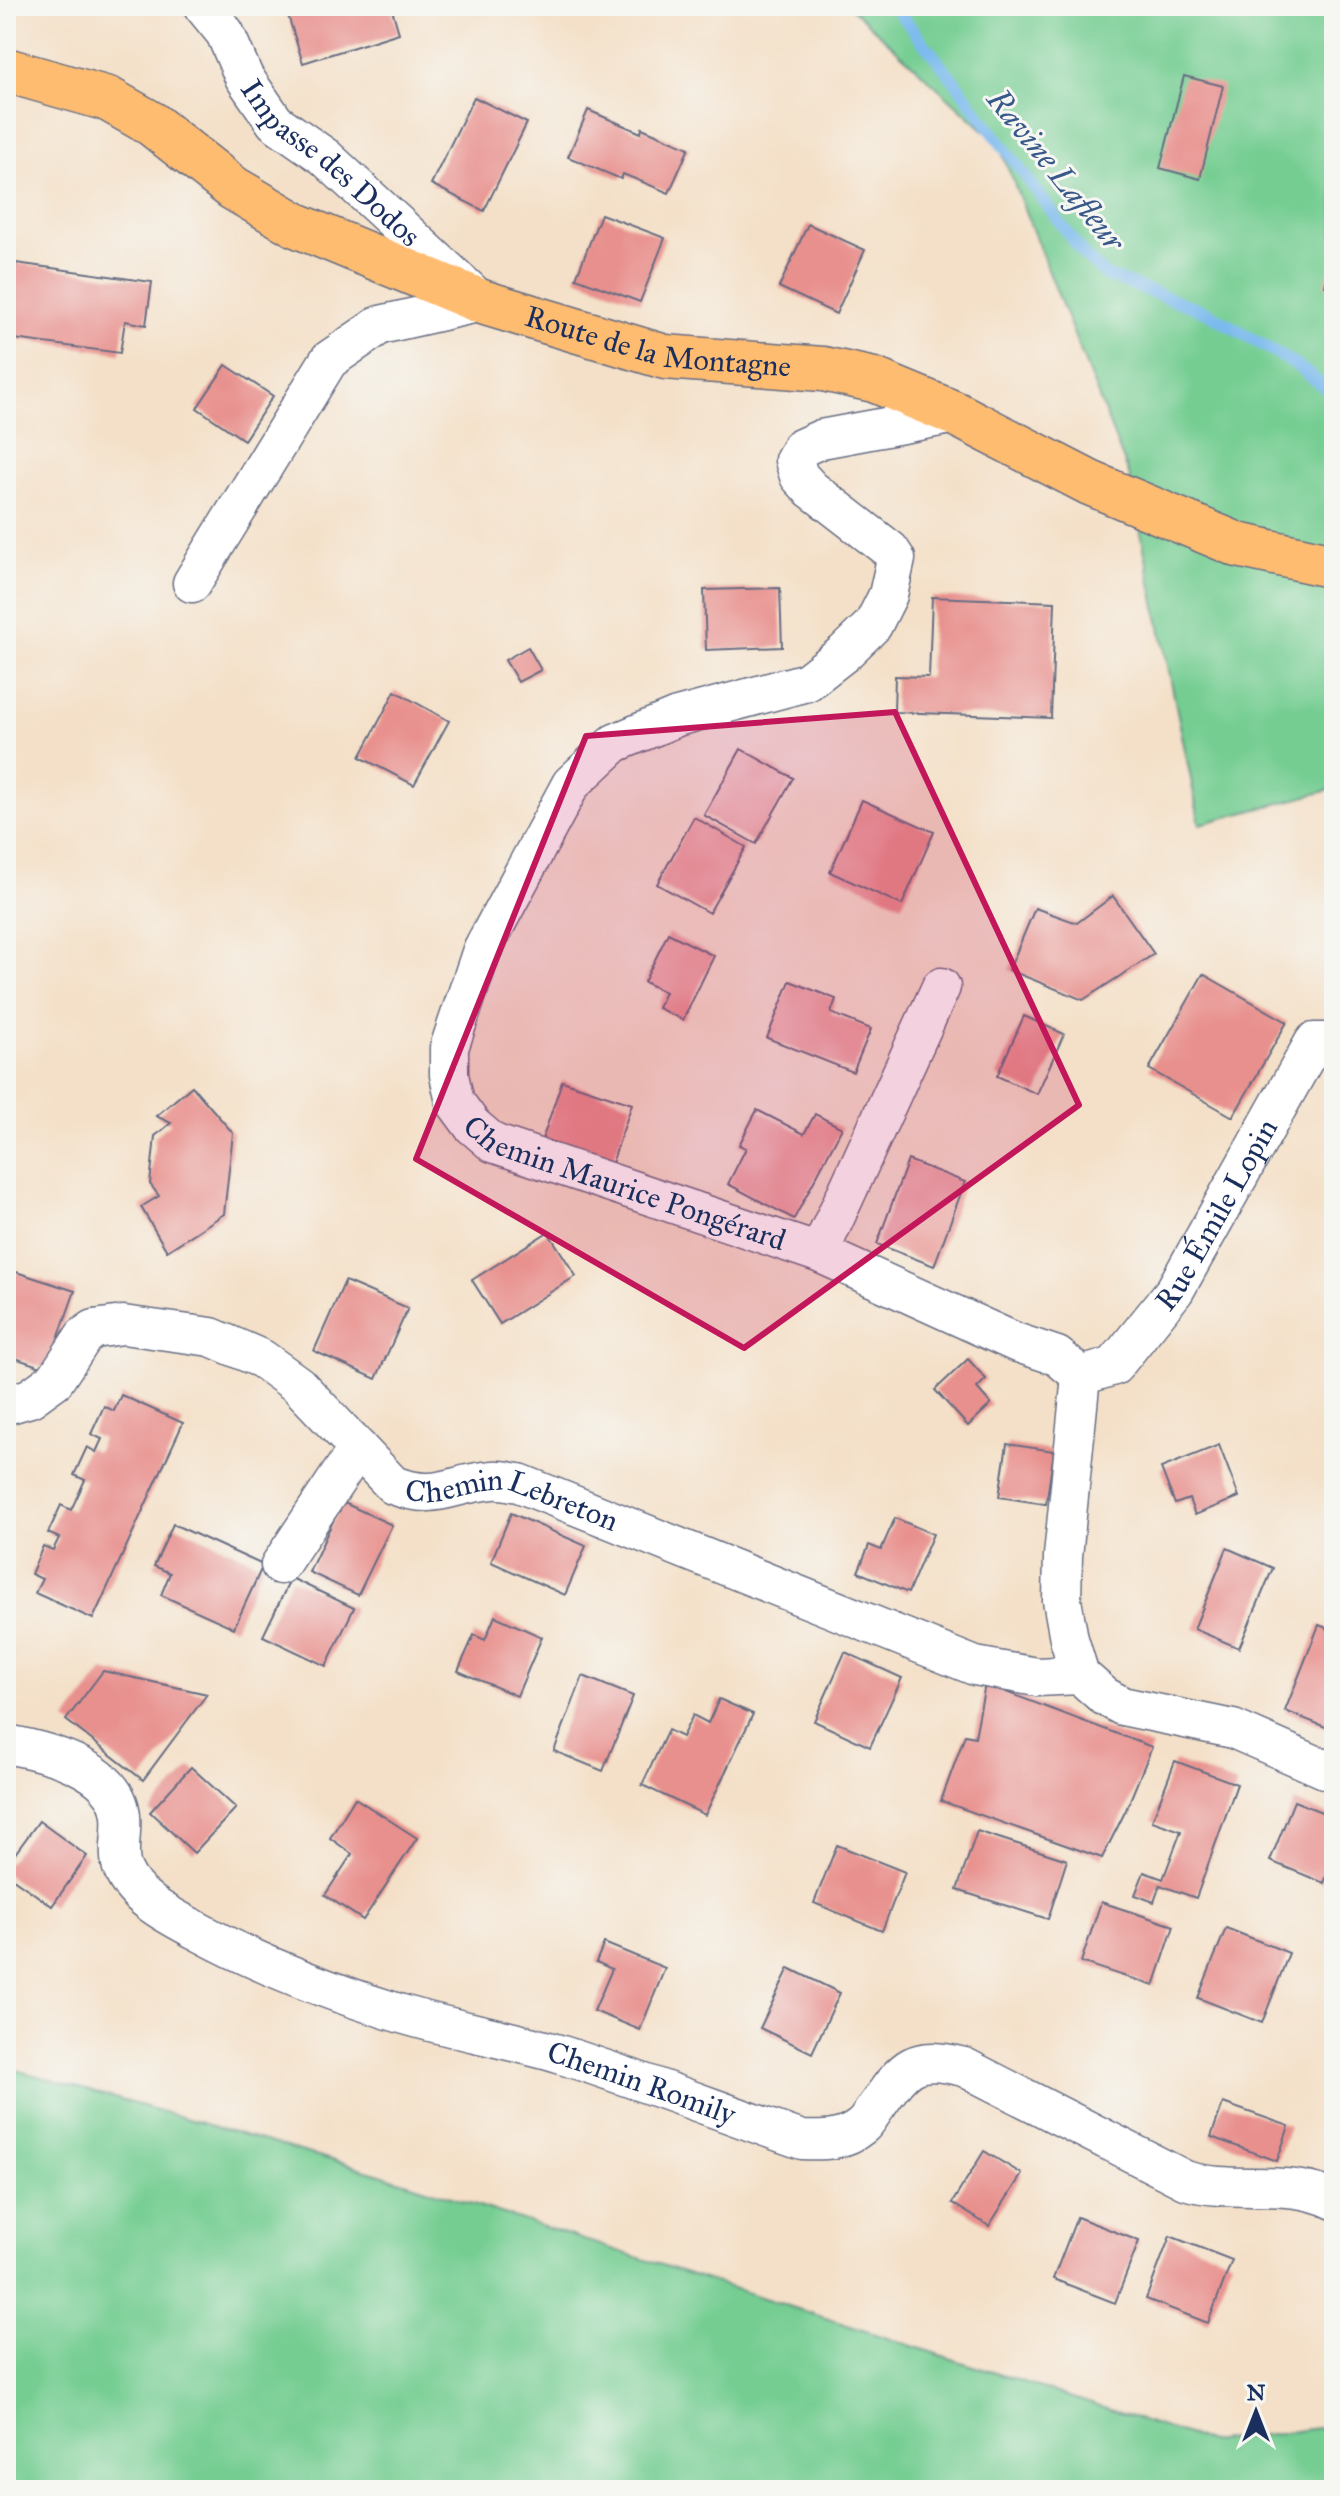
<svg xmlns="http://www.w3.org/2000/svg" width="1340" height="2496" viewBox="0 0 1340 2496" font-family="'IM FELL Great Primer',serif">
  <rect width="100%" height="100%" fill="#f6f6f2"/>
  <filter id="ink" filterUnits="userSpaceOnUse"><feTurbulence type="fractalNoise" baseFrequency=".0125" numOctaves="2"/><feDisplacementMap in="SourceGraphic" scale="16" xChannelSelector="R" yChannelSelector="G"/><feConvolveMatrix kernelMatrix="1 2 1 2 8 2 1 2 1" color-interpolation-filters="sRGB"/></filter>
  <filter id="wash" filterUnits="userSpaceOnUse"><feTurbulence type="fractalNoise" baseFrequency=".006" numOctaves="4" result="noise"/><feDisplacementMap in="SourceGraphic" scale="32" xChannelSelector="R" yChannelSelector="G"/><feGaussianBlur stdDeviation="1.8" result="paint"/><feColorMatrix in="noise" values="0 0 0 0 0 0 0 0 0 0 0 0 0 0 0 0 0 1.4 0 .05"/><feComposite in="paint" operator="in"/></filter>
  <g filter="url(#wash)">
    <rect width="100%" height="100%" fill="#f4e0c8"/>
    <g fill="#74cd92" stroke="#487e78" stroke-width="2">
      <path d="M849 6H1334V789L1200 824 1129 474 998 143Z"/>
      <path d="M6 2067 377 2173 1209 2442 1334 2426V2490H6Z"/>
    </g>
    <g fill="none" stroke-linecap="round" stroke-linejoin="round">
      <path stroke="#7ab9ee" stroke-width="12" d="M894 6 956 83 1084 255 1105 275 1207 312 1299 367 1334 395"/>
    </g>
    <g id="blocks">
      <g fill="#e8908d">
        <path d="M285 6H391L399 33 303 63Z"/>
        <path d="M1184 76 1223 86 1200 179 1160 168Z"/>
        <path d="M474 97 527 123 484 211 431 184Z"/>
        <path d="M588 110 641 133 642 128 689 148 669 193 623 174 621 179 568 157Z"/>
        <path d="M601 214 665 238 640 302 576 278Z"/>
        <path d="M808 224 865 250 836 314 779 287Z"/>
        <path d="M1333 253H1334V288L1325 286Z"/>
        <path d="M16 263 152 282 146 325 125 321 120 353 6 338Z"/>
        <path d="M226 365 273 396 244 440 197 408Z"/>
        <path d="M780 588 782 647 706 650 704 590Z"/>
        <path d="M932 597 1055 602 1051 718 894 712 895 676 929 677Z"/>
        <path d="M528 647 541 670 518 682 505 660Z"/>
        <path d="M395 691 449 721 414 785 360 757Z"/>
        <path d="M741 749 793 778 756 844 704 815Z"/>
        <path d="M862 800 934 832 902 905 830 872Z"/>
        <path d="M694 817 746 847 709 913 657 884Z"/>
        <path d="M1113 896 1154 954 1083 1000 1009 970 1035 908 1077 923Z"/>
        <path d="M668 933 714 956 683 1020 658 1008 665 992 644 982Z"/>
        <path d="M1203 974 1287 1022 1233 1117 1149 1069Z"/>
        <path d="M790 981 836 999 831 1013 871 1029 853 1072 767 1038Z"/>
        <path d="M1024 1016 1064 1034 1037 1094 997 1076Z"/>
        <path d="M562 1081 632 1104 611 1166 541 1143Z"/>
        <path d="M192 1086 233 1133 224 1214 167 1251 141 1207 159 1196 150 1184 155 1136 171 1123 156 1116Z"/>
        <path d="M757 1110 804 1134 815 1114 842 1128 794 1219 728 1184 746 1148 739 1145Z"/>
        <path d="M908 1160 965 1182 934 1266 877 1244Z"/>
        <path d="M548 1232 576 1276 500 1324 472 1280Z"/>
        <path d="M13 1271 75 1291 47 1369 6 1355V1291Z"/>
        <path d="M345 1281 408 1308 376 1379 314 1351Z"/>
        <path d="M968 1359 986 1379 977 1388 991 1404 968 1426 935 1390Z"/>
        <path d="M121 1395 183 1423 93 1619 35 1593 42 1579 31 1574 43 1546 53 1550 59 1538 48 1533 61 1505 71 1510 85 1480 74 1475 87 1447 96 1452 102 1439 91 1434 104 1406 114 1411Z"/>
        <path d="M1007 1444 1054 1451 1046 1504 999 1497Z"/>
        <path d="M1219 1445 1239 1497 1195 1515 1189 1499 1175 1504 1161 1468Z"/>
        <path d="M342 1502 392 1525 358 1595 309 1572Z"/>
        <path d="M511 1513 586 1546 565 1595 491 1562Z"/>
        <path d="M895 1518 933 1534 908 1593 858 1572 869 1545 881 1550Z"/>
        <path d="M173 1524 263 1565 234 1628 161 1595 170 1573 154 1566Z"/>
        <path d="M1227 1548 1273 1568 1239 1648 1194 1629Z"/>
        <path d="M291 1578 354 1608 326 1666 263 1636Z"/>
        <path d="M495 1616 542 1637 517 1696 458 1671 474 1635 485 1640Z"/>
        <path d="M1319 1625 1334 1631 1333 1730 1285 1711Z"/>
        <path d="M845 1652 902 1678 870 1747 814 1721Z"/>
        <path d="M103 1671 207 1694 143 1780 66 1720Z"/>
        <path d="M583 1676 633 1696 603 1771 554 1751Z"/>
        <path d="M985 1684 1152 1747 1126 1810 1102 1858 941 1801 965 1735 975 1737Z"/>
        <path d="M719 1699 753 1714 705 1815 642 1785 668 1730 682 1737 693 1715 708 1723Z"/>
        <path d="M1175 1761 1237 1784 1196 1898 1160 1885 1154 1902 1135 1895 1144 1872 1163 1879 1181 1831 1152 1821Z"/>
        <path d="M191 1767 236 1808 194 1853 150 1812Z"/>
        <path d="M355 1798 417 1838 363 1920 325 1895 352 1854 330 1838Z"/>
        <path d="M1294 1801 1334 1817V1856L1324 1883 1270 1861Z"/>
        <path d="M39 1821 87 1856 52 1906 6 1874V1866Z"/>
        <path d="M977 1831 1067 1860 1048 1919 957 1890Z"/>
        <path d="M837 1845 905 1872 882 1931 814 1903Z"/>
        <path d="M1101 1902 1174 1926 1154 1986 1081 1962Z"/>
        <path d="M1226 1928 1289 1953 1262 2023 1198 1998Z"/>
        <path d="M604 1943 665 1968 640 2030 594 2011 612 1969 596 1962Z"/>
        <path d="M789 1968 840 1993 812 2053 760 2028Z"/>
        <path d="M1223 2103 1289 2126 1277 2161 1211 2137Z"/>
        <path d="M984 2151 1022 2174 989 2226 952 2203Z"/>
        <path d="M1077 2217 1139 2241 1115 2303 1053 2279Z"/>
        <path d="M1170 2236 1232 2260 1208 2323 1146 2299Z"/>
      </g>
    </g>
  </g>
  <g filter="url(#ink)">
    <use href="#blocks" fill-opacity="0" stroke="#676d83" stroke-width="2"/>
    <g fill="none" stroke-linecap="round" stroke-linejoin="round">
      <g stroke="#676d83" stroke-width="41">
        <g id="minor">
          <path id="s1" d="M203 6 225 33 244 77 275 122 325 157 471 292"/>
          <path id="s2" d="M956 414 821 439 801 448 794 460 799 476 811 489 890 550 896 559 888 595 873 625 843 654 807 682 677 717 615 743 571 784 482 950 449 1048V1075L455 1102 472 1125 493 1143 819 1253 1015 1342 1057 1356 1081 1376"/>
          <path d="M192 583 329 360 380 325 482 302"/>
          <path d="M819 1253 941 987"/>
          <path d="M1081 1376 1063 1556 1062 1600 1069 1639 1080 1675 1104 1696 1122 1706 1233 1729 1334 1773"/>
          <path id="s3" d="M1081 1376 1114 1366 1175 1290 1314 1042H1334"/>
          <path id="s4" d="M6 1405 30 1398 55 1380 84 1336 94 1329 123 1325 211 1337 262 1359 298 1385 393 1485C438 1502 451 1483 493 1480 501 1479 511 1482 519 1483L975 1666 1037 1677 1080 1675"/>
          <path d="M280 1565 358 1448"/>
          <path id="s5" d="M6 1744C45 1751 117 1768 121 1816 123 1834 116 1854 123 1870 135 1899 170 1916 196 1930 258 1964 325 1990 392 2011 448 2029 506 2038 562 2055 643 2081 722 2112 802 2140 824 2141 844 2141 862 2126 868 2121 872 2112 877 2106 905 2066 913 2054 964 2067L1185 2180C1234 2195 1287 2177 1334 2200"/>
        </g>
      </g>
      <g stroke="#676d83" stroke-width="47">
        <g id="major">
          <path id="s6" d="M6 70 108 99 152 124 233 188 296 225 482 302 665 357 823 369 874 380 956 414 1090 483 1238 545 1334 566"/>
        </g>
      </g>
      <use href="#minor" stroke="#fff" stroke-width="38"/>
      <use href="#major" stroke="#febc71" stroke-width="44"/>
    </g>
  </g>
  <path fill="#c2185b" fill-opacity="0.2" stroke="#c2185b" stroke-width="6" stroke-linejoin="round" d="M895 712 1079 1105 744 1348 416 1159 586 736Z"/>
  <g text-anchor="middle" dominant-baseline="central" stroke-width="6" stroke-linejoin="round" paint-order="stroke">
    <g font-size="30" fill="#1b2f5e" stroke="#f6f6f2">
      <text stroke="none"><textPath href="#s1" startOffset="206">Impasse des Dodos</textPath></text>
      <text stroke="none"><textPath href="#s6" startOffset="716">Route de la Montagne</textPath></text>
      <text stroke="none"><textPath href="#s2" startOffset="1278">Chemin Maurice Pongérard</textPath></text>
      <text stroke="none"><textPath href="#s3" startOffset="218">Rue Émile Lopin</textPath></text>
      <text stroke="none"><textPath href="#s4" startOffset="600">Chemin Lebreton</textPath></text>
      <text stroke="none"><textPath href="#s5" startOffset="768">Chemin Romily</textPath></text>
    </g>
    <g font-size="32" font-style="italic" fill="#385889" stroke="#f6f6f2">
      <text transform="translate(1056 170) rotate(51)">Ravine Lafleur</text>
    </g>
  </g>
  <rect width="1340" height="2496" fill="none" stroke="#f6f6f2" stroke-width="32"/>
  <g transform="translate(1256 2412)" stroke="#f6f6f2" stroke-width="6" paint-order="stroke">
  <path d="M0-6L14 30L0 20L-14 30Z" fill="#1b2f5e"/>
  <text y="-12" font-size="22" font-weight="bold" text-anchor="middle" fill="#1b2f5e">N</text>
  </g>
</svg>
